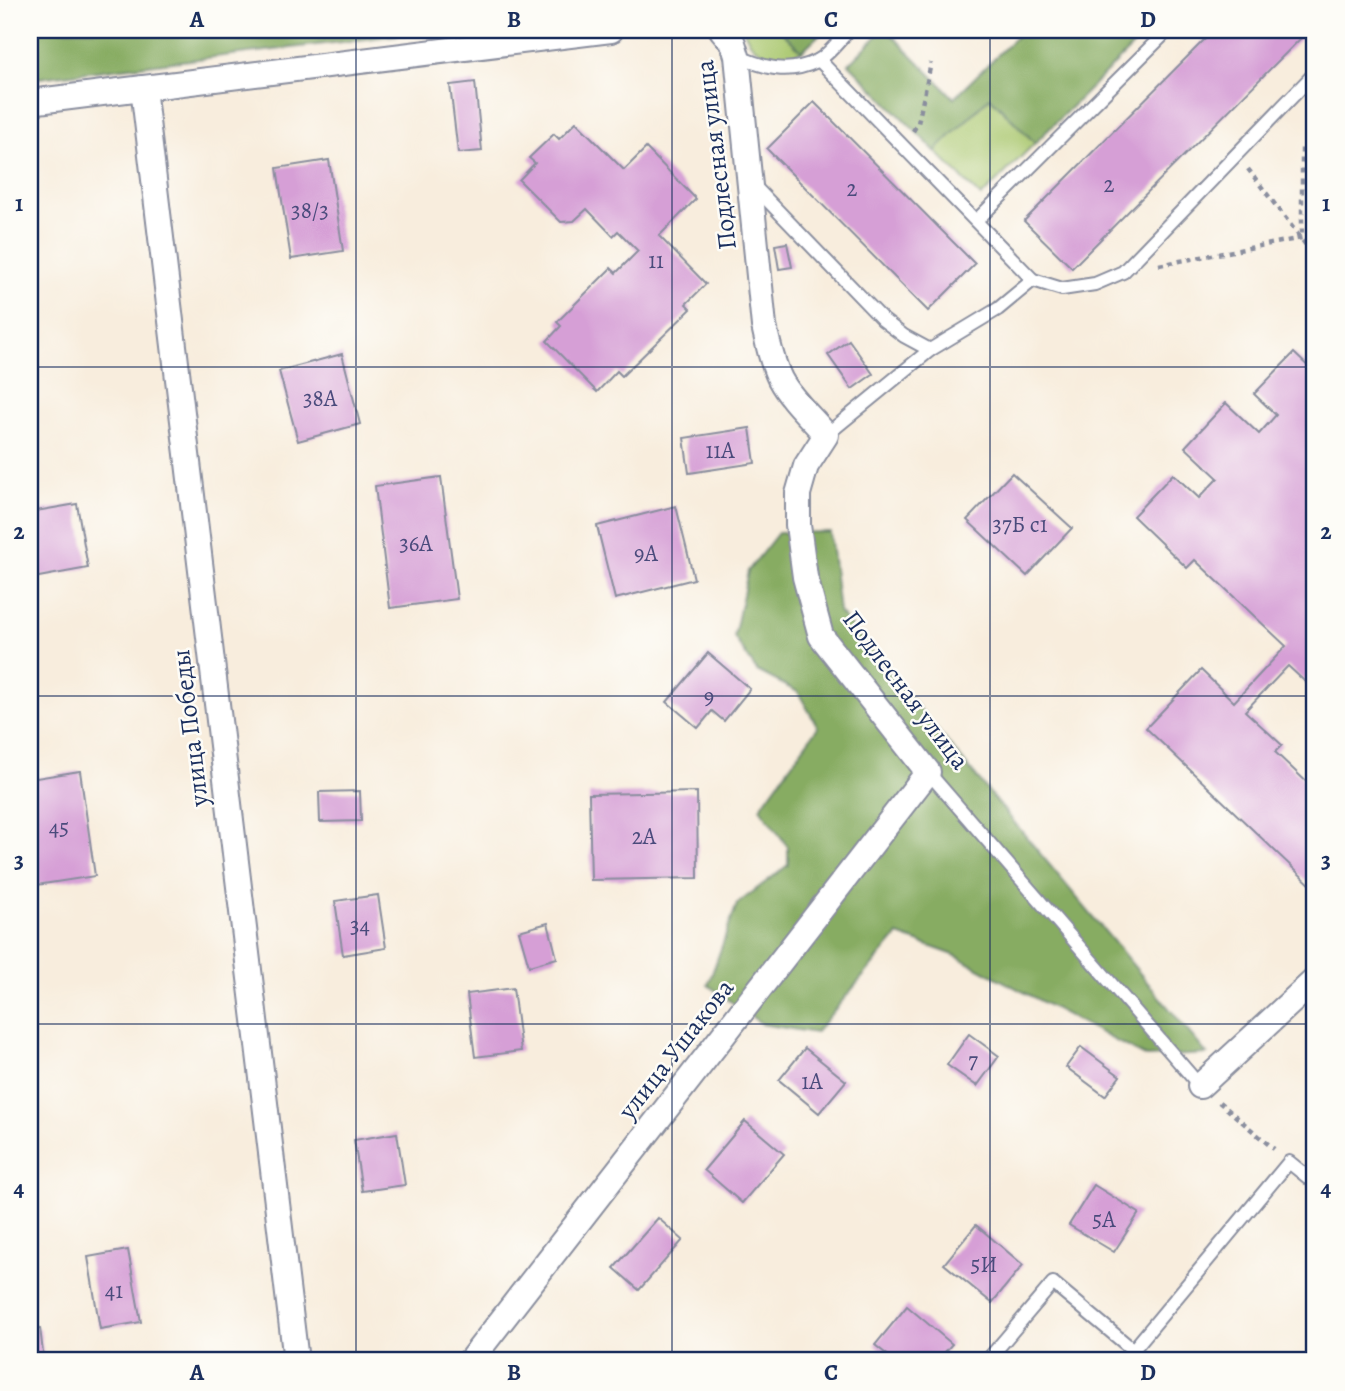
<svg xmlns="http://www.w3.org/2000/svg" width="1345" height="1391" viewBox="0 0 1345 1391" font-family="Alegreya,serif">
  <rect width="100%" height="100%" fill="#fdfcf7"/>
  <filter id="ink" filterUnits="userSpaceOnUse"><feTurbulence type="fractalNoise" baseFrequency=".0143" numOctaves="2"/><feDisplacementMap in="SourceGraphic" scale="14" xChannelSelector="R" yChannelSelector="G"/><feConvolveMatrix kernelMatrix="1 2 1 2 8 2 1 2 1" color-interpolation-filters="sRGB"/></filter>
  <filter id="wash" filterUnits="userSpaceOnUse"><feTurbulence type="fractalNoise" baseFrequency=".00686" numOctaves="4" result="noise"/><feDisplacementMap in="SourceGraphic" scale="28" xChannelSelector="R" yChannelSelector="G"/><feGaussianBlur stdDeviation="1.57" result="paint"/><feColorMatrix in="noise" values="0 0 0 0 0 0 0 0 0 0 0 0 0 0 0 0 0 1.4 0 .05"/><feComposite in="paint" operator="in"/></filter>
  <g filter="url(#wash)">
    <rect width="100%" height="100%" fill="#f8eddd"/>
    <g fill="#aac86f" stroke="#627c66" stroke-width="2">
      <path d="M744 30H780L802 51C779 62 753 57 744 30Z"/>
      <path d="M990 97 1035 143 981 197 935 151Z"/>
    </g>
    <g fill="#87ac62" stroke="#516e60" stroke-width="2">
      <path d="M30 30H442L30 79Z"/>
      <path d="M780 30H824L802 51Z"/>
      <path d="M883 30H887L954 98 1023 30H1149L1035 143 990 97 935 151 849 64Z"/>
      <path d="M830 532 839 612 1207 1054 1146 1057 954 955 898 935 815 1033 762 1024 708 985 737 904 788 865V847L760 808 818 727 798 692 757 671 734 637 748 571 778 533Z"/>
    </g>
    <g id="blocks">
      <g fill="#d69fd6">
        <path d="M1214 30H1309L1072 268 1024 221Z"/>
        <path d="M475 82 482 151 458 153 450 85Z"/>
        <path d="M814 102 975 264 928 311 767 149Z"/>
        <path d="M576 122 624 170 646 148 696 199 659 236 706 284 686 304 691 309 622 376 617 371 597 392 547 341 561 326 557 322 611 268 616 273 638 251 618 231 613 236 587 209 574 221 561 222 519 180 535 163 529 158 554 134 559 139Z"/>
        <path d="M329 160 343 251 291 259 277 168Z"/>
        <path d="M787 243 792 267 779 269 775 245Z"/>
        <path d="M849 340 873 374 852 389 828 355Z"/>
        <path d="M1294 353 1315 373V691L1288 666 1245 711 1282 745 1275 752 1315 790V889L1146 728 1201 670 1234 702 1286 646 1195 560 1187 568 1133 516 1173 474 1199 498 1218 478 1185 447 1226 403 1259 434 1276 415 1254 394Z"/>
        <path d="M342 354 360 424 298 441 279 371Z"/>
        <path d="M750 428 755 463 689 473 684 438Z"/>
        <path d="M1012 473 1072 528 1027 576 967 520Z"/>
        <path d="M441 477 457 599 390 608 375 486Z"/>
        <path d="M77 504 88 568 33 578 30 559V512Z"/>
        <path d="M676 506 694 579 615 599 597 526Z"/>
        <path d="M708 653 750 689 724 721 712 711 698 728 667 702Z"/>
        <path d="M80 771 95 876 30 886V779Z"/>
        <path d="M360 791 361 821 320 822 319 792Z"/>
        <path d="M697 792 698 878 591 880 589 794Z"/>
        <path d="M378 895 386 948 343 955 335 901Z"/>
        <path d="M548 923 557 958 529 966 519 931Z"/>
        <path d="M513 988 521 1051 475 1057 467 994Z"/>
        <path d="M969 1034 999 1056 977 1086 947 1065Z"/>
        <path d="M1081 1047 1120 1076 1105 1096 1066 1067Z"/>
        <path d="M805 1048 846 1081 819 1113 779 1080Z"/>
        <path d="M745 1121 784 1154 742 1203 704 1170Z"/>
        <path d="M397 1133 405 1185 362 1191 354 1140Z"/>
        <path d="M1094 1185 1139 1213 1114 1252 1069 1225Z"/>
        <path d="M658 1218 683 1240 639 1290 614 1268Z"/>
        <path d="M976 1225 1023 1265 992 1303 944 1264Z"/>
        <path d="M128 1250 141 1322 100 1329 88 1257Z"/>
        <path d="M907 1306 952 1344 937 1361H895L875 1345Z"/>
        <path d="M40 1328 44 1361H30V1330Z"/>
      </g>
    </g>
  </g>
  <g filter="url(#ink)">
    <use href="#blocks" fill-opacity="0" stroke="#8a8e9e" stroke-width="2"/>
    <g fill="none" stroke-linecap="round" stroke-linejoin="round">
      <g stroke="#8a8e9e" stroke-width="16">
        <g id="service">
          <path d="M737 56C765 68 788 75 817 61 829 55 840 39 849 30"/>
          <path d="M819 60 1033 280"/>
          <path d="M752 184 883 320 904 336 930 350 998 309 1033 280 1062 289 1095 284 1123 272 1315 73"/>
          <path d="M976 221 1168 30"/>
          <path d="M826 435 930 350"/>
          <path d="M928 772 1200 1086"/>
          <path d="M1313 1089 1315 1091"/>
          <path d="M987 1361 1053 1283 1133 1350 1289 1162 1315 1183"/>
        </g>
      </g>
      <g stroke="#8a8e9e" stroke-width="28">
        <g id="minor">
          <path d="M143 88 296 1361"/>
          <path d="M30 102 611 30"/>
          <path d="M1200 1086 1315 980"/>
          <path d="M470 1361 928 772 821 636 805 577 798 525V494L806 466 826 435C811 417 791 400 780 379 772 362 768 344 764 326L737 56 733 43 722 30"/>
        </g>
      </g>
      <g stroke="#8a8e9e" stroke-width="4.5" stroke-dasharray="5 5" stroke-linecap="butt">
        <path d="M913 131 918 123 931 63"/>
        <path d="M1248 169 1315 257"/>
        <path d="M1159 265 1302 238V148L1315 134"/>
        <path d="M1219 1102 1274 1149"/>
      </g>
      <use href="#service" stroke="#fff" stroke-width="12"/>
      <use href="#minor" stroke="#fff" stroke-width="24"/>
    </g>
  </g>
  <path fill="none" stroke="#1b2f5e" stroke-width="2" stroke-opacity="0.55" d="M356 30V1361M672 30V1361M990 30V1361M30 367H1315M30 696H1315M30 1024H1315"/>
  <g text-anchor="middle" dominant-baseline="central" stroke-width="5" stroke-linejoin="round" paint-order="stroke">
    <g font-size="23" fill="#4a4b7c">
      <text x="1109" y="184">2</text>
      <text x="852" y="188">2</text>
      <text x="310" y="210">38/3</text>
      <text x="656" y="260">11</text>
      <text x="320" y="398">38А</text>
      <text x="720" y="450">11А</text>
      <text x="1020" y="524">37Б с1</text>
      <text x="416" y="543">36А</text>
      <text x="646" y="553">9А</text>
      <text x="709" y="696">9</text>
      <text x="59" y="827">45</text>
      <text x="644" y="836">2А</text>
      <text x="360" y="925">34</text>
      <text x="973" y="1060">7</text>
      <text x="812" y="1081">1А</text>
      <text x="1104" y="1219">5А</text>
      <text x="984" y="1264">5И</text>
      <text x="114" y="1290">41</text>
    </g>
    <g font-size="26" fill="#1b2f5e" stroke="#fdfcf7">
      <text transform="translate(716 155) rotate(-97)">Подлесная улица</text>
      <text transform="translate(906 690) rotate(53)">Подлесная улица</text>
      <text transform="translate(190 728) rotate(-97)">улица Победы</text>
      <text transform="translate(676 1049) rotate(-52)">улица Ушакова</text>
    </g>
  </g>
  <rect width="1345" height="1391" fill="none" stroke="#fdfcf7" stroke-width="77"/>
  <rect x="38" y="38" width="1268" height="1314" fill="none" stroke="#1b2f5e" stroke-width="2.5"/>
  <g font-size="23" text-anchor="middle" font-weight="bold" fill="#1b2f5e">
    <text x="197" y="27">A</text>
    <text x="514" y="27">B</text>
    <text x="831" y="27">C</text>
    <text x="1148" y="27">D</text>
    <text x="19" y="211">1</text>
    <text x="1326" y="211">1</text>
    <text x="19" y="539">2</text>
    <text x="1326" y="539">2</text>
    <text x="19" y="868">3</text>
    <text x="1326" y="868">3</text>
    <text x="19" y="1196">4</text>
    <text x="1326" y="1196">4</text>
    <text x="197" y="1380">A</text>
    <text x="514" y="1380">B</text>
    <text x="831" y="1380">C</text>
    <text x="1148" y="1380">D</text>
  </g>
</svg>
